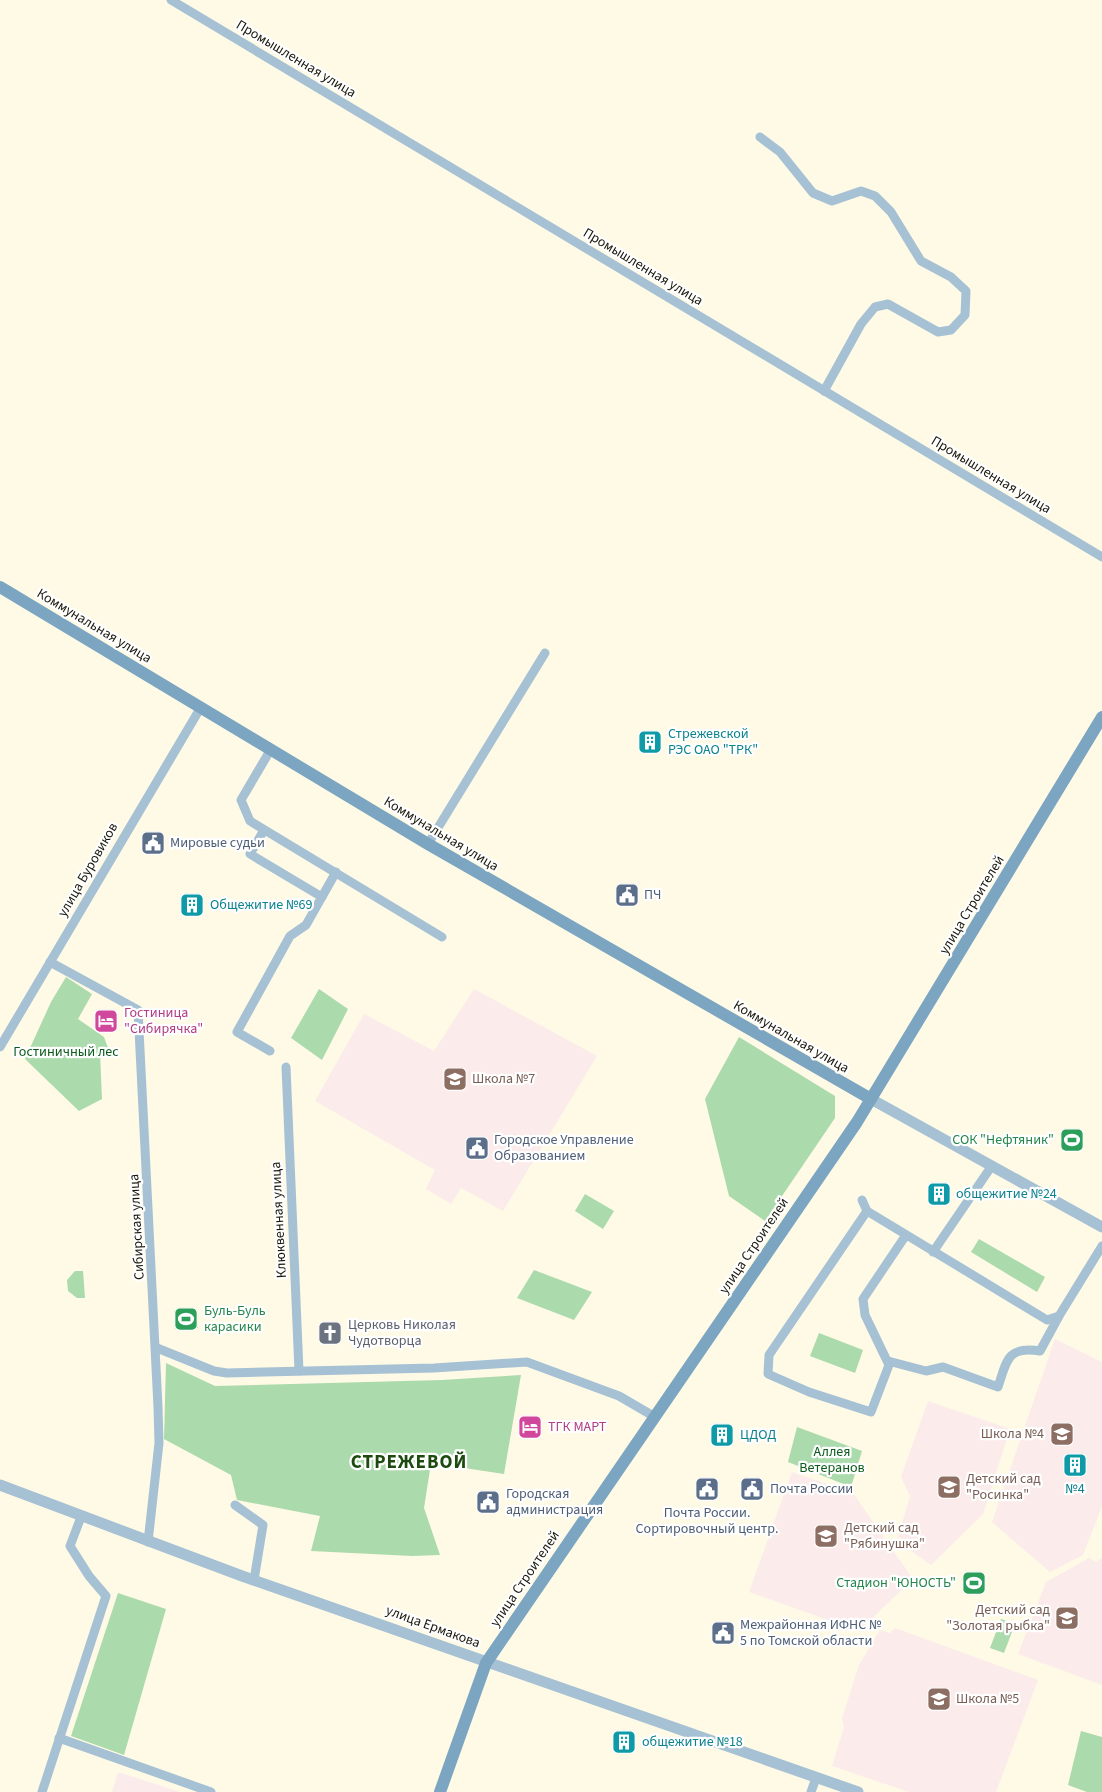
<svg xmlns="http://www.w3.org/2000/svg" width="1102" height="1792" viewBox="0 0 1102 1792" font-family="'Source Sans 3',sans-serif">
  <rect width="100%" height="100%" fill="#fefae6"/>
  <g fill="#fcebeb">
    <path d="M474 989 597 1056 503 1211 461 1188 451 1204 426 1189 435 1170 315 1101 364 1014 434 1051Z"/>
    <path d="M1055 1339 1102 1362V1506L1083 1555 1050 1572 992 1522Z"/>
    <path d="M928 1401 1010 1429 983 1514 931 1565 906 1547 898 1537 910 1496 901 1477Z"/>
    <path d="M792 1472 853 1493 913 1579 859 1631 749 1592Z"/>
    <path d="M1089 1558 1096 1562 1102 1558V1685L1018 1654 1046 1582Z"/>
    <path d="M895 1628 1038 1680 996 1792H909L832 1766 844 1727 842 1718 859 1665 880 1630 890 1633Z"/>
    <path d="M118 1772 180 1792H112Z"/>
  </g>
  <g fill="#abdaac">
    <path d="M66 977 92 994 78 1019 104 1037 108 1048 100 1053 102 1099 79 1111 25 1059 51 1002Z"/>
    <path d="M319 989 348 1009 322 1060 291 1038Z"/>
    <path d="M739 1037 835 1096V1118L765 1221 729 1196 705 1099Z"/>
    <path d="M585 1194 614 1211 603 1229 575 1211Z"/>
    <path d="M979 1239 1045 1277 1037 1292 971 1252Z"/>
    <path d="M534 1270 592 1292 574 1320 517 1298Z"/>
    <path d="M75 1271H83L85 1298H77L68 1291 67 1280Z"/>
    <path d="M197 1309 198 1328 175 1329 174 1310Z"/>
    <path d="M819 1333 863 1350 855 1373 810 1356Z"/>
    <path d="M166 1363 215 1386 442 1380 521 1375 504 1474 431 1463 424 1508 440 1555 412 1556 311 1551 320 1516 237 1500 231 1475 164 1439Z"/>
    <path d="M797 1427 862 1451 851 1487 788 1462Z"/>
    <path d="M118 1593 166 1609 124 1755 71 1736Z"/>
    <path d="M1001 1619 1015 1624 1004 1653 990 1648Z"/>
    <path d="M1081 1731 1102 1737V1792H1087L1068 1785Z"/>
  </g>
  <g fill="none" stroke-linecap="round" stroke-linejoin="round">
    <g stroke="#a6c1d4" stroke-width="9">
      <path d="M171 0 1102 557"/>
      <path d="M760 137 780 152 813 193 832 201 861 191 875 196 891 212 921 261 951 277 966 291 965 315 951 330 938 332 888 304 875 307 861 324 824 391"/>
      <path d="M271 749 241 800 250 821 442 937"/>
      <path d="M264 830 250 854 322 897"/>
      <path d="M428 844 545 653"/>
      <path d="M50 962 138 1010 158 1407 159 1443 148 1542"/>
      <path d="M0 1047 201 707"/>
      <path d="M270 1051 237 1032 290 936 306 925 336 872"/>
      <path d="M286 1067 299 1371"/>
      <path d="M862 1200 867 1211"/>
      <path d="M906 1235 863 1299 865 1315 889 1365 871 1412 809 1392 768 1374 769 1355 867 1211 1047 1320 1059 1316 1102 1246"/>
      <path d="M933 1252 991 1167"/>
      <path d="M157 1348 214 1371 227 1373 434 1368 527 1362 619 1396 655 1417"/>
      <path d="M888 1361 926 1371 943 1367 998 1387C1007 1360 1007 1346 1040 1351L1059 1316"/>
      <path d="M235 1505 263 1525 254 1580"/>
      <path d="M59 1738 211 1792"/>
      <path d="M42 1792 106 1596 89 1576 70 1546 81 1517"/>
      <path d="M811 1792 816 1778"/>
    </g>
    <g stroke="#a6c1d4" stroke-width="11">
      <path d="M871 1099 1102 1227"/>
      <path d="M0 1485 242 1576 858 1792"/>
    </g>
    <g stroke="#7ca5c1" stroke-width="12">
      <path d="M0 587 428 844 871 1099"/>
      <path d="M440 1792 486 1663 857 1122 1102 717"/>
    </g>
  </g>
  <defs>
    <g id="building-square" transform="scale(1.25)"><rect x="-9" y="-9" width="18" height="18" rx="4" fill="#0f9aa8" stroke="#fff"/><path d="M-4-6H4V6H1V3H-1V6H-4ZM-2.5-4.3h1.7v1.8h-1.7ZM.8-4.3h1.7v1.8H.8ZM-2.5-1h1.7V.8h-1.7ZM.8-1h1.7V.8H.8Z" fill="#fff"/></g>
    <g id="civic-square" transform="scale(1.25)"><rect x="-9" y="-9" width="18" height="18" rx="4" fill="#5c6f8a" stroke="#fff"/><path d="M-.6-6.5H3V-4.5H.6V-3L4-1V1h2V6H-6V1h2V-1L-.6-3ZM-1.2 2.5V6h2.4V2.5Z" fill="#fff"/></g>
    <g id="hotel-square" transform="scale(1.25)"><rect x="-9" y="-9" width="18" height="18" rx="4" fill="#d1479c" stroke="#fff"/><path d="M-6-4.5h1.5V1H6V5H4.5V3h-9V5H-6ZM-4 0a1.8 1.8 0 1 1 3.6 0ZM.5 0V-2.5h3Q6-2.5 6 0Z" fill="#fff"/></g>
    <g id="school-square" transform="scale(1.25)"><rect x="-9" y="-9" width="18" height="18" rx="4" fill="#8d6e63" stroke="#fff"/><path d="M0-5L7-2L0 1L-7-2ZM-4 1L0 2.5L4 1V4Q0 6-4 4Z" fill="#fff"/></g>
    <g id="stadium-square" transform="scale(1.25)"><rect x="-9" y="-9" width="18" height="18" rx="4" fill="#2e9e5b" stroke="#fff"/><path d="M0-5a6.5 5 0 1 0 0 10a6.5 5 0 1 0 0-10ZM-3.5-1.8h7v3.6h-7Z" fill="#fff"/></g>
    <g id="church-square" transform="scale(1.25)"><rect x="-9" y="-9" width="18" height="18" rx="4" fill="#6b7280" stroke="#fff"/><path d="M-1.2-6h2.4v3.5h3.3v2.4h-3.3V6h-2.4V-.1h-3.3v-2.4h3.3Z" fill="#fff"/></g>
  </defs>
  <g fill-rule="evenodd">
    <use href="#building-square" x="650" y="742"/>
    <use href="#civic-square" x="153" y="843"/>
    <use href="#civic-square" x="627" y="895"/>
    <use href="#building-square" x="192" y="905"/>
    <use href="#hotel-square" x="106" y="1021"/>
    <use href="#school-square" x="455" y="1079"/>
    <use href="#stadium-square" x="1072" y="1140"/>
    <use href="#civic-square" x="477" y="1148"/>
    <use href="#building-square" x="939" y="1194"/>
    <use href="#stadium-square" x="186" y="1319"/>
    <use href="#church-square" x="330" y="1333"/>
    <use href="#hotel-square" x="530" y="1427"/>
    <use href="#school-square" x="1062" y="1434"/>
    <use href="#building-square" x="722" y="1435"/>
    <use href="#building-square" x="1075" y="1465"/>
    <use href="#school-square" x="949" y="1487"/>
    <use href="#civic-square" x="707" y="1489"/>
    <use href="#civic-square" x="752" y="1489"/>
    <use href="#civic-square" x="488" y="1502"/>
    <use href="#school-square" x="826" y="1536"/>
    <use href="#stadium-square" x="974" y="1583"/>
    <use href="#school-square" x="1067" y="1618"/>
    <use href="#civic-square" x="723" y="1633"/>
    <use href="#school-square" x="939" y="1699"/>
    <use href="#building-square" x="624" y="1742"/>
  </g>
  <g text-anchor="middle" dominant-baseline="central" stroke-width="4.5" stroke-linejoin="round" paint-order="stroke">
    <g font-size="14" fill="#1a180b" stroke="#fff">
      <text transform="translate(296 59) rotate(31)">Промышленная улица</text>
      <text transform="translate(643 267) rotate(31)">Промышленная улица</text>
      <text transform="translate(991 475) rotate(31)">Промышленная улица</text>
      <text transform="translate(94 626) rotate(31)">Коммунальная улица</text>
      <text transform="translate(441 834) rotate(31)">Коммунальная улица</text>
      <text transform="translate(88 870) rotate(-60)">улица Буровиков</text>
      <text transform="translate(972 905) rotate(-59)">улица Строителей</text>
      <text transform="translate(791 1037) rotate(30)">Коммунальная улица</text>
      <text transform="translate(279 1220) rotate(-93)">Клюквенная улица</text>
      <text transform="translate(137 1227) rotate(-93)">Сибирская улица</text>
      <text transform="translate(754 1246) rotate(-56)">улица Строителей</text>
      <text transform="translate(525 1579) rotate(-56)">улица Строителей</text>
      <text transform="translate(433 1627) rotate(20)">улица Ермакова</text>
    </g>
    <g font-size="14" fill="#0d838f" stroke="#fff" text-anchor="start">
      <text x="668" y="734">Стрежевской<tspan x="668" dy="16">РЭС ОАО "ТРК"</tspan></text>
      <text x="210" y="905">Общежитие №69</text>
      <text x="956" y="1194">общежитие №24</text>
      <text x="740" y="1435">ЦДОД</text>
      <text x="1075" y="1489" text-anchor="middle">№4</text>
      <text x="642" y="1742">общежитие №18</text>
    </g>
    <g font-size="14" fill="#4e5e75" stroke="#fff" text-anchor="start">
      <text x="170" y="843">Мировые судьи</text>
      <text x="644" y="895">ПЧ</text>
      <text x="494" y="1140">Городское Управление<tspan x="494" dy="16">Образованием</tspan></text>
      <text x="770" y="1489">Почта России</text>
      <text x="506" y="1494">Городская<tspan x="506" dy="16">администрация</tspan></text>
      <text x="707" y="1513" text-anchor="middle">Почта России.<tspan x="707" dy="16">Сортировочный центр.</tspan></text>
      <text x="740" y="1625">Межрайонная ИФНС №<tspan x="740" dy="16">5 по Томской области</tspan></text>
    </g>
    <g font-size="14" fill="#b23c85" stroke="#fff" text-anchor="start">
      <text x="124" y="1013">Гостиница<tspan x="124" dy="16">"Сибирячка"</tspan></text>
      <text x="548" y="1427">ТГК МАРТ</text>
    </g>
    <g font-size="14" fill="#0b591b" stroke="#fff">
      <text x="66" y="1052">Гостиничный лес</text>
      <text x="832" y="1452">Аллея<tspan x="832" dy="16">Ветеранов</tspan></text>
    </g>
    <g font-size="14" fill="#785e54" stroke="#fff" text-anchor="start">
      <text x="472" y="1079">Школа №7</text>
      <text x="1044" y="1434" text-anchor="end">Школа №4</text>
      <text x="966" y="1479">Детский сад<tspan x="966" dy="16">"Росинка"</tspan></text>
      <text x="844" y="1528">Детский сад<tspan x="844" dy="16">"Рябинушка"</tspan></text>
      <text x="1050" y="1610" text-anchor="end">Детский сад<tspan x="1050" dy="16">"Золотая рыбка"</tspan></text>
      <text x="956" y="1699">Школа №5</text>
    </g>
    <g font-size="14" fill="#27864d" stroke="#fff" text-anchor="end">
      <text x="1054" y="1140">СОК "Нефтяник"</text>
      <text x="204" y="1311" text-anchor="start">Буль-Буль<tspan x="204" dy="16">карасики</tspan></text>
      <text x="956" y="1583">Стадион "ЮНОСТЬ"</text>
    </g>
    <g font-size="14" fill="#5b616d" stroke="#fff" text-anchor="start">
      <text x="348" y="1325">Церковь Николая<tspan x="348" dy="16">Чудотворца</tspan></text>
    </g>
    <g font-size="19" font-weight="bold" letter-spacing="1" fill="#1d4a0f" stroke="#fff">
      <text x="409" y="1462">СТРЕЖЕВОЙ</text>
    </g>
  </g>
</svg>
